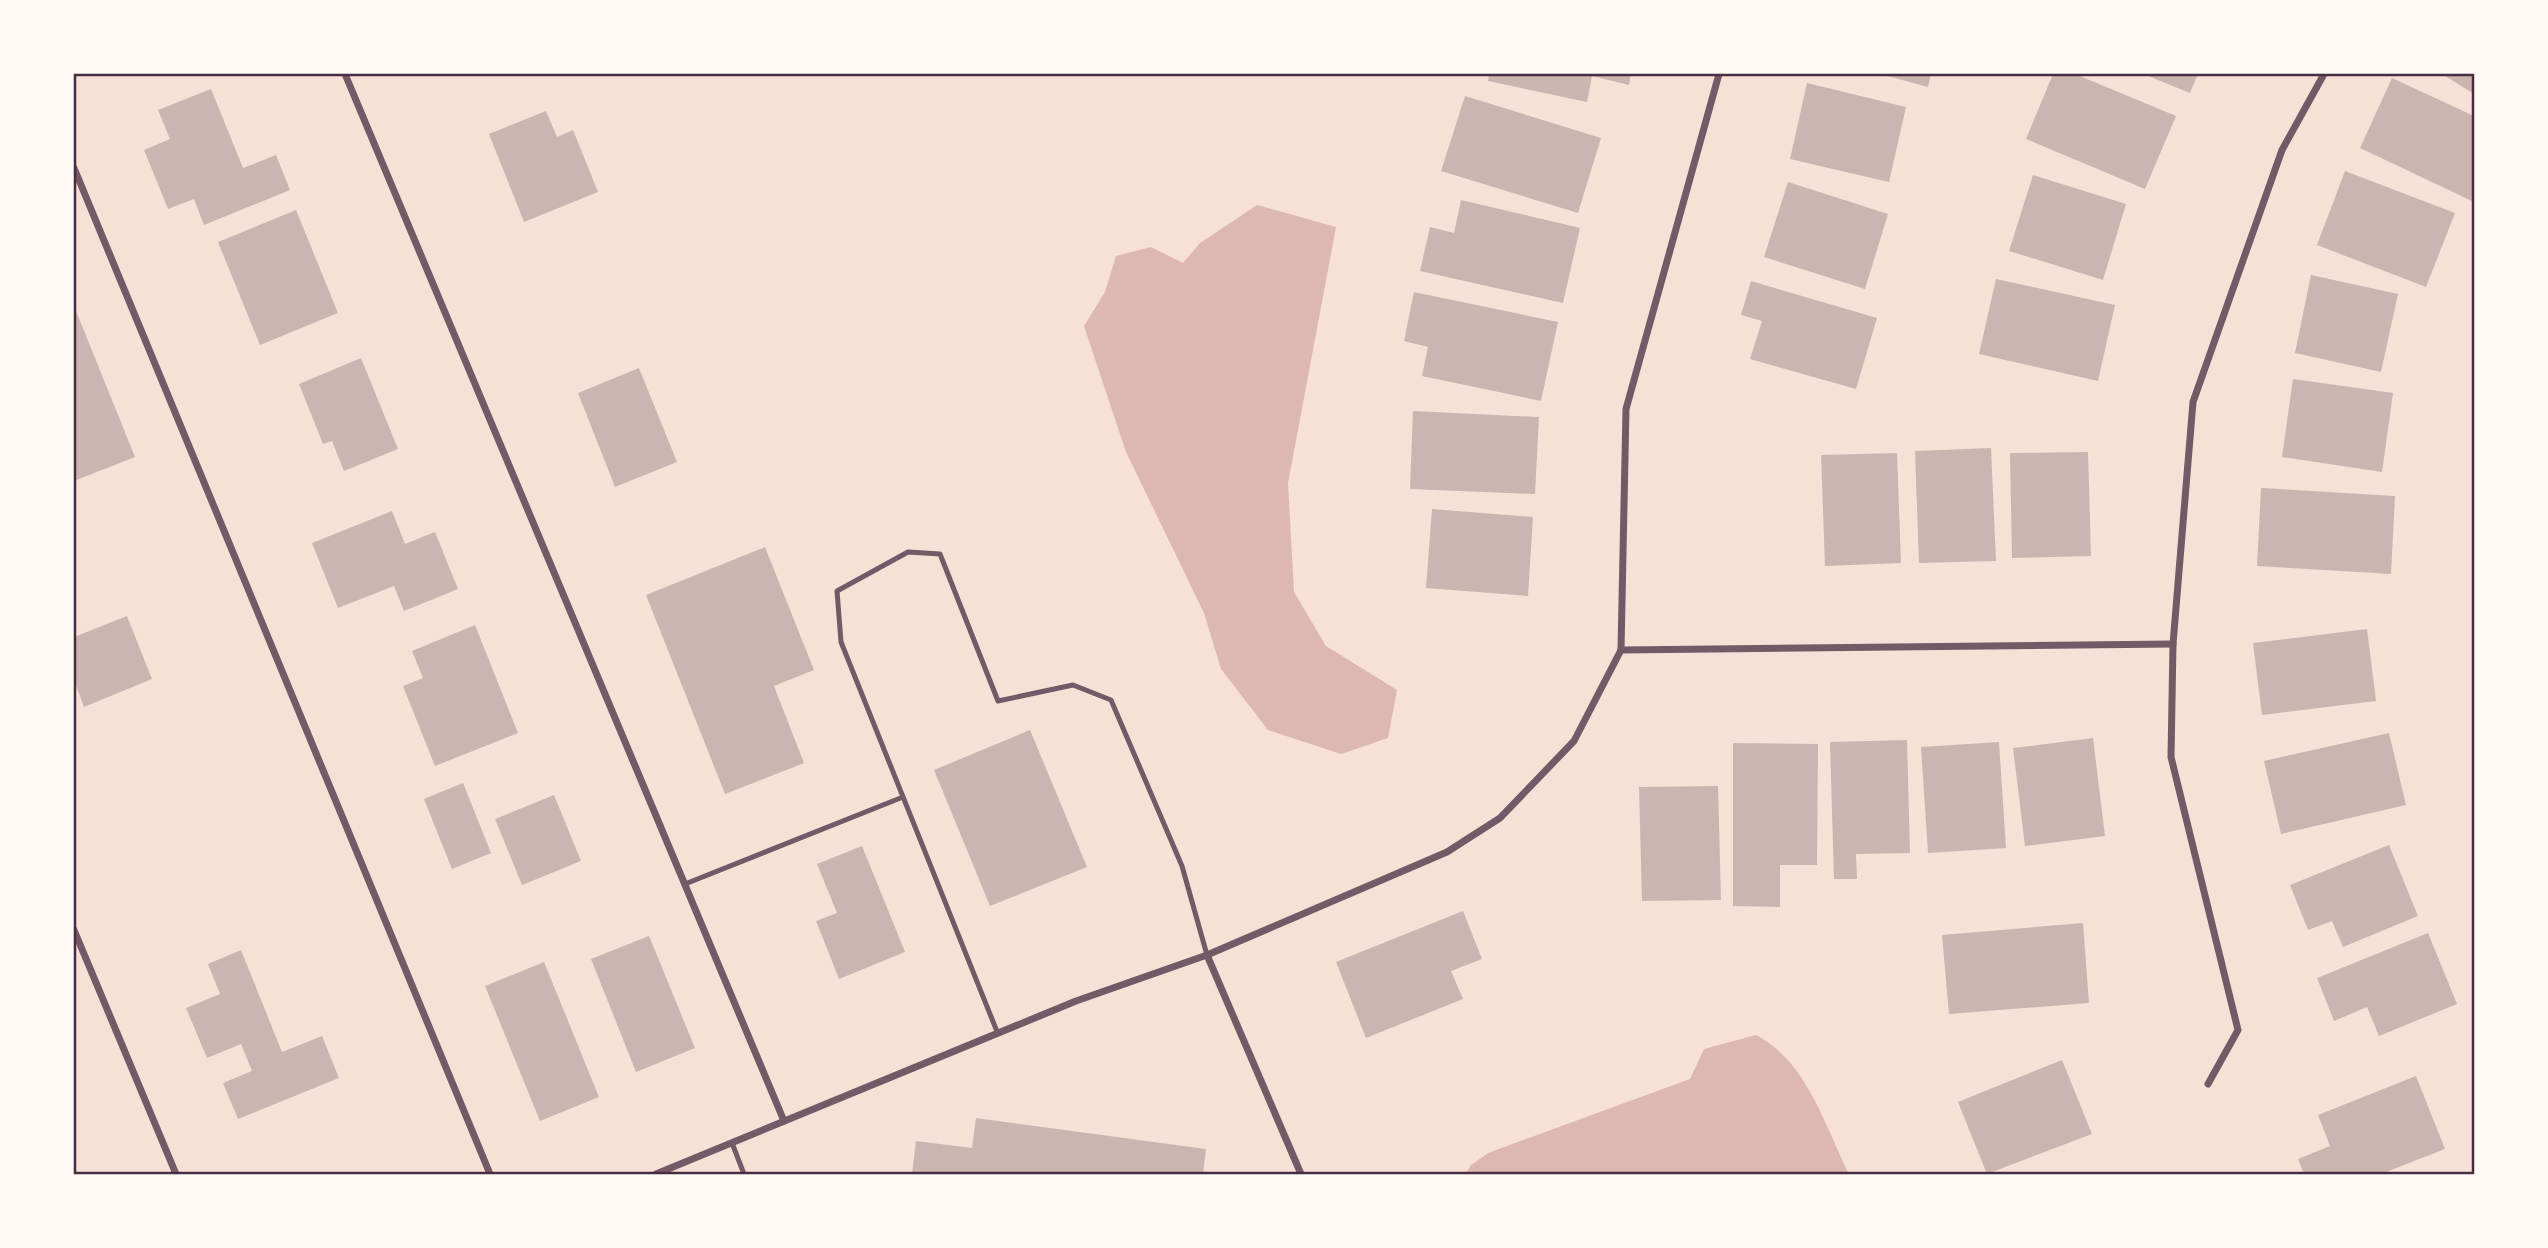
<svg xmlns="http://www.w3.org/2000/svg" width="2548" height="1248" viewBox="0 0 2548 1248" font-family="'Noto Sans',sans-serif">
  <rect width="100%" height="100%" fill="#f7e1d7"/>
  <g fill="#dcb8b0">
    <path d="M1257 205 1336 227 1288 483 1294 592 1326 646 1397 690 1388 738 1341 754 1268 730 1221 669 1204 613 1126 452 1084 326 1105 292 1116 256 1151 247 1183 263 1200 243Z"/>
    <path d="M1756 1035C1807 1061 1825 1126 1849 1174H1466L1470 1166 1488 1153 1690 1079 1704 1049Z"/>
  </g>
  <g fill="#ccb4b1">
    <path d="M1489 74H1631L1629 85 1592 76 1587 102 1488 81Z"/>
    <path d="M1880 74H1931L1928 87Z"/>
    <path d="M2053 74H2075L2176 116 2145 189 2026 139Z"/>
    <path d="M2143 74H2198L2190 93Z"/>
    <path d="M2442 74H2474V94Z"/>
    <path d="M2392 78 2474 116V202L2360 148Z"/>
    <path d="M1807 83 1906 107 1889 182 1790 159Z"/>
    <path d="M211 89 243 168 276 155 290 190 204 225 194 199 168 209 144 150 170 139 158 110Z"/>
    <path d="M1465 96 1601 138 1578 213 1441 171Z"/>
    <path d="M546 111 557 137 573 130 598 192 524 222 489 134Z"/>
    <path d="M2345 171 2455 213 2426 287 2317 245Z"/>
    <path d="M2033 175 2126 204 2103 280 2009 251Z"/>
    <path d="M1788 182 1888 214 1865 289 1764 257Z"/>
    <path d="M1461 200 1580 228 1563 303 1420 271 1430 227 1454 233Z"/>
    <path d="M296 210 338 313 260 345 218 242Z"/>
    <path d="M2311 275 2398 294 2381 372 2295 353Z"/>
    <path d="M1996 279 2115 305 2098 381 1979 354Z"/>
    <path d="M1751 281 1877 318 1856 389 1750 359 1762 321 1741 315Z"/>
    <path d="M1414 292 1558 322 1541 401 1422 376 1428 347 1404 341Z"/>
    <path d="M74 306 135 457 74 481Z"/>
    <path d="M361 358 398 449 344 471 332 441 323 444 299 384Z"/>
    <path d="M639 368 677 462 615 487 578 393Z"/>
    <path d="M2293 379 2393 393 2382 472 2282 457Z"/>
    <path d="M1413 411 1539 417 1535 494 1410 489Z"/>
    <path d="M1991 448 1996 561 1919 563 1915 451Z"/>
    <path d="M2088 452 2091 556 2012 558 2010 453Z"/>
    <path d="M1897 453 1901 563 1825 566 1821 455Z"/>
    <path d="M2261 488 2395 496 2391 574 2257 566Z"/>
    <path d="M1432 509 1533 517 1528 596 1426 588Z"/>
    <path d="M392 511 405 544 435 532 458 589 404 611 394 586 338 608 312 543Z"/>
    <path d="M765 547 814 670 774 686 804 763 725 794 646 595Z"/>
    <path d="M127 616 152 679 84 707 74 680V637Z"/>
    <path d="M475 625 518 733 435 766 403 686 423 678 412 651Z"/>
    <path d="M2367 629 2376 701 2262 715 2253 643Z"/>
    <path d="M1030 730 1087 867 990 906 934 770Z"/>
    <path d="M2389 733 2406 805 2281 834 2264 761Z"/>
    <path d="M2093 738 2105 836 2025 846 2013 748Z"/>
    <path d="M1907 740 1910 853 1856 854 1857 879H1834L1830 742Z"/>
    <path d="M1999 742 2006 848 1928 853 1921 747Z"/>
    <path d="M1733 743 1818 744 1817 865H1780V907L1733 906Z"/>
    <path d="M463 783 491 853 452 869 424 799Z"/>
    <path d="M1718 786 1721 900 1642 901 1639 787Z"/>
    <path d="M554 795 581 861 522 885 495 819Z"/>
    <path d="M2389 845 2418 916 2343 947 2332 921 2308 930 2290 885Z"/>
    <path d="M862 846 905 952 839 979 816 921 837 913 817 864Z"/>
    <path d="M1463 911 1482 959 1451 971 1463 999 1366 1038 1336 962Z"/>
    <path d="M2083 923 2089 1003 1949 1014 1942 935Z"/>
    <path d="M2428 933 2457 1004 2379 1036 2367 1007 2334 1021 2317 978Z"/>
    <path d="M649 936 695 1048 636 1072 591 959Z"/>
    <path d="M241 950 282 1052 322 1036 339 1078 238 1119 223 1083 252 1071 241 1044 207 1058 186 1008 220 994 208 964Z"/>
    <path d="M544 962 599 1097 540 1121 485 986Z"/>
    <path d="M2062 1060 2092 1134 1987 1174 1958 1102Z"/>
    <path d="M2416 1076 2445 1149 2381 1174H2304L2298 1159 2330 1146 2318 1115Z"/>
    <path d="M976 1118 1206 1149 1203 1174H912L916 1141 972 1148Z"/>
  </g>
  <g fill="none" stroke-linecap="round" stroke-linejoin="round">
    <g stroke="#755966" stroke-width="5">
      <path d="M685 884 903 797"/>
      <path d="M998 1034 841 642 837 591 908 552 940 554 998 701 1073 685 1111 700 1182 866 1207 955"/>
      <path d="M732 1143 744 1174"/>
    </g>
    <g stroke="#755966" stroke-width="7">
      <path d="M345 74 784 1121"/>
      <path d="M74 168 490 1174"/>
      <path d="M1621 650 2173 644"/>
      <path d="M74 930 176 1174"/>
      <path d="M1207 955 1301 1174"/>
      <path d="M2208 1084 2238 1030 2171 757 2173 644 2193 402 2282 150 2324 74"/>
      <path d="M656 1174 1076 1001 1207 955 1447 852 1500 818 1574 741 1621 650 1626 409 1719 74"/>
    </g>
  </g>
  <rect width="2548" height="1248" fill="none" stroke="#fffaf5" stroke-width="150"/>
  <rect x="75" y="75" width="2398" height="1098" fill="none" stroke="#4a2c40" stroke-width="2.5"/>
</svg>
